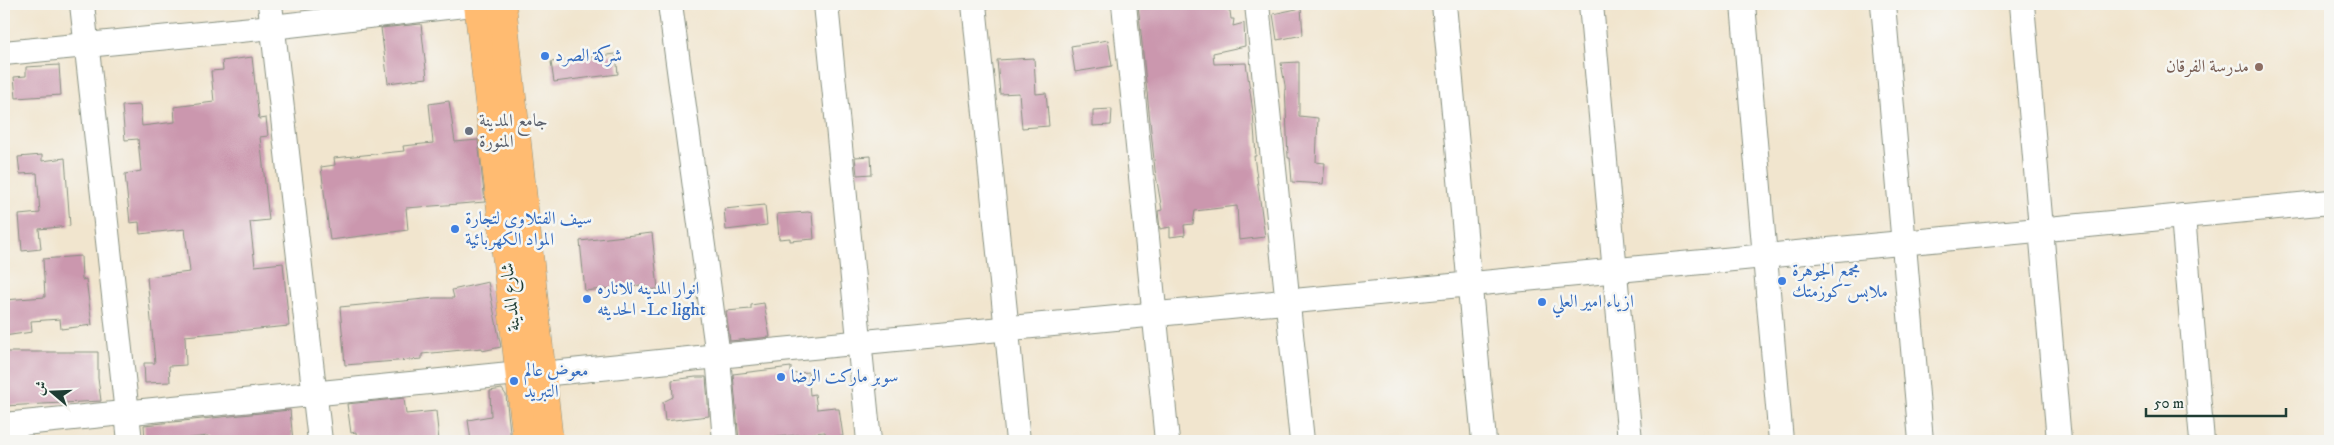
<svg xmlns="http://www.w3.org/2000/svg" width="2334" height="445" viewBox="0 0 2334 445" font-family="'IM FELL DW Pica',Amiri,serif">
  <rect width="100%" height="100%" fill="#f6f6f2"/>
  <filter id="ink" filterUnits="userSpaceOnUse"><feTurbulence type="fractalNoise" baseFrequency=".02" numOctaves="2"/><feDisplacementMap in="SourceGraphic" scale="10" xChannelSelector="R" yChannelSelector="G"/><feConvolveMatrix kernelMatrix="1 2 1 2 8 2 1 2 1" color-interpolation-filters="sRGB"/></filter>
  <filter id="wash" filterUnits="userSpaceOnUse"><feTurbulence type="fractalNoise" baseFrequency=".0096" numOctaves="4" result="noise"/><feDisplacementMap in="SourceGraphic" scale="20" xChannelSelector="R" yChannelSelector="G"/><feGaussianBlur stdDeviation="1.12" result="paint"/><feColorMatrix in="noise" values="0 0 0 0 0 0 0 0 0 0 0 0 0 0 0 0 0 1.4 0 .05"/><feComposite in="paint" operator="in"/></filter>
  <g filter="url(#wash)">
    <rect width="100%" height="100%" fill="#f1e5ce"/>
    <g id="blocks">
      <g fill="#cb97ae">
        <path d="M1138 4H1214L1230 11 1231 19H1234L1233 26 1244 23 1245 46 1213 53 1214 64 1246 63 1253 112 1256 156H1254L1265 237 1239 240 1237 206 1195 211 1193 224 1184 225 1185 235 1170 237V227L1160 229 1158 211 1162 210 1155 170Z"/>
        <path d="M1301 8 1303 35 1277 40 1273 14Z"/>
        <path d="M421 24 427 78 388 83 381 28Z"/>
        <path d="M1108 40 1112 66 1075 72 1071 46Z"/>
        <path d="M616 54 618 74 554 82 551 62Z"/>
        <path d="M252 57 259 119 266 118 268 136 260 137 269 220 250 222 255 266 283 263 289 326 185 336 186 365 169 366 170 382 145 383 144 363H155L147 277 190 272 185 229 140 234 139 222 130 223 125 174 141 171 138 139 125 140 122 106 140 105 142 126 175 122 174 107 214 102 211 71 223 70 222 61Z"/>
        <path d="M1034 58 1036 94 1046 93 1049 126 1022 128 1019 93 1000 94 997 60Z"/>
        <path d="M1299 62V116L1318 118 1316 162 1325 163 1323 184 1292 182 1290 158H1288L1285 85 1281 63Z"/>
        <path d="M59 65 61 95 16 98 14 77 26 76V67Z"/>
        <path d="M449 101 455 142 478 140 485 202 406 208 408 230 330 240 321 167 335 165 334 158 404 151 403 146 433 143 429 104Z"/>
        <path d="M1112 109 1111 125 1093 126V110Z"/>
        <path d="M42 155V161L65 158 70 226 39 229 41 249 22 251 19 215 40 213 37 173 20 174 18 157Z"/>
        <path d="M871 156 872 174 857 175 855 157Z"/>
        <path d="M765 205 767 225 726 230 724 209Z"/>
        <path d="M808 212 812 213 814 239 790 241V238L779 239 777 214Z"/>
        <path d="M652 233 658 289 642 290 641 285 585 291 580 241Z"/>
        <path d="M81 256 82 280 86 279 92 325 61 329 60 319 31 321 32 332 4 336V300L45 297 43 259Z"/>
        <path d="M488 282 501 347 482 351V348L422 354V359L345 365 340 307 435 298H454L452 290Z"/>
        <path d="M764 303 770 337 730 341 726 311 751 309V305Z"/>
        <path d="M4 352H98V378L101 401 4 406Z"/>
        <path d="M791 367V374L808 372 810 395 815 394 817 409 835 407V409H839L843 436 826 439 825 432 739 441 733 374Z"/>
        <path d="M696 377H706L709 416 665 421 663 402 673 397 672 380Z"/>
        <path d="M502 389 506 395 511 441H471L468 420 491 416 490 391Z"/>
        <path d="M404 398 406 414 436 411 439 441H357L356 432 351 433 347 404Z"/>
        <path d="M290 410 293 441H209L208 436 183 439V441H145L144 425Z"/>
      </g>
    </g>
  </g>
  <g filter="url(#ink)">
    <use href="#blocks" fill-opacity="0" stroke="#889181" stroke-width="1"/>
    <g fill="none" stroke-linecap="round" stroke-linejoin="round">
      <g stroke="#889181" stroke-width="26">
        <g id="minor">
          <path d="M82 4 130 441"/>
          <path d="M270 4 320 441"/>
          <path d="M670 4 718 356 725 441"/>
          <path d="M826 4 869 441"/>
          <path d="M974 4 1018 441"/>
          <path d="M1124 4 1167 441"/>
          <path d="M1257 4 1302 441"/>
          <path d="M1444 4 1484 441"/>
          <path d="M1591 4 1630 441"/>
          <path d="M1743 4 1781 441"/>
          <path d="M1883 4 1921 441"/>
          <path d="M2022 4 2059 441"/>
          <path d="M4 53 272 27 473 4"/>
          <path d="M2183 216 2202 441"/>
          <path d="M542 374 718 356 2330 202"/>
          <path d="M4 425 519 373"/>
        </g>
      </g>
      <g stroke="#889181" stroke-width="29">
        <g id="major">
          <path d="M478 4 527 441"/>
          <path d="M502 4 549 441"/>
        </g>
      </g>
      <use href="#minor" stroke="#fff" stroke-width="24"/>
      <use href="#major" stroke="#ffbb71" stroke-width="28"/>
    </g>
  </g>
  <g fill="#3f7fe0" stroke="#f6f6f2" stroke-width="2">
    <circle cx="545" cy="56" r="5"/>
    <circle cx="455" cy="229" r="5"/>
    <circle cx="1782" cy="281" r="5"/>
    <circle cx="587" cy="299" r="5"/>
    <circle cx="1542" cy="302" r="5"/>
    <circle cx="781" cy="377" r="5"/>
    <circle cx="514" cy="381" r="5"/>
  </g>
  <circle fill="#8d6e63" stroke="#f6f6f2" stroke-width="2" cx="2259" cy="67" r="5"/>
  <circle fill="#6b7280" stroke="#f6f6f2" stroke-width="2" cx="469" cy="131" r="5"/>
  <g text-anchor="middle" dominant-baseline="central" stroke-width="5" stroke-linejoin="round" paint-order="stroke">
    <g font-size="18" fill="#366cbe" stroke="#f6f6f2" text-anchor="start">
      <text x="555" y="56">شركة الصرد</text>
      <text x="465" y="219">سيف الفتلاوي لتجارة<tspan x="465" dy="21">المواد الكهربائية</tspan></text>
      <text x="1792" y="271">مجمع الجوهرة<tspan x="1792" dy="21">ملابس كوزمتك</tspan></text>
      <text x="597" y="289">انوار المدينه للاناره<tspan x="597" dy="21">الحديثه -Lc light</tspan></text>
      <text x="1552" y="302">ازياء امير العلي</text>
      <text x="524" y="371">معوض عالم<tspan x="524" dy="21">التبريد</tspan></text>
      <text x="791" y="377">سوبر ماركت الرضا</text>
    </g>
    <g font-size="18" fill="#785e54" stroke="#f6f6f2" text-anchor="end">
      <text x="2249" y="67">مدرسة الفرقان</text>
    </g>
    <g font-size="18" fill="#5b616d" stroke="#f6f6f2" text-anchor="start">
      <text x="479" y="121">جامع المدينة<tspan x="479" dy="21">المنورة</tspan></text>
    </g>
    <g font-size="18" fill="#1f3d34" stroke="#f6f6f2">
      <text transform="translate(511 297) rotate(-96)">شارع المدينة</text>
    </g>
  </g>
  <rect width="2334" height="445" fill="none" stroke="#f6f6f2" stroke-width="20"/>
  <g transform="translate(52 392) rotate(289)" stroke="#f6f6f2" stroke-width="4" paint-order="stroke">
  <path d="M0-4L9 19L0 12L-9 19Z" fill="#1f3d34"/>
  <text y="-8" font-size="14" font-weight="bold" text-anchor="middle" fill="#1f3d34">ش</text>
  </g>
  <path d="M2146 408v8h140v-8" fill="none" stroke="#1f3d34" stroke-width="2.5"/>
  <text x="2154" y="408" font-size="15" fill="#1f3d34" stroke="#f6f6f2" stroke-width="4" paint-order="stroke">50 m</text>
</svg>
